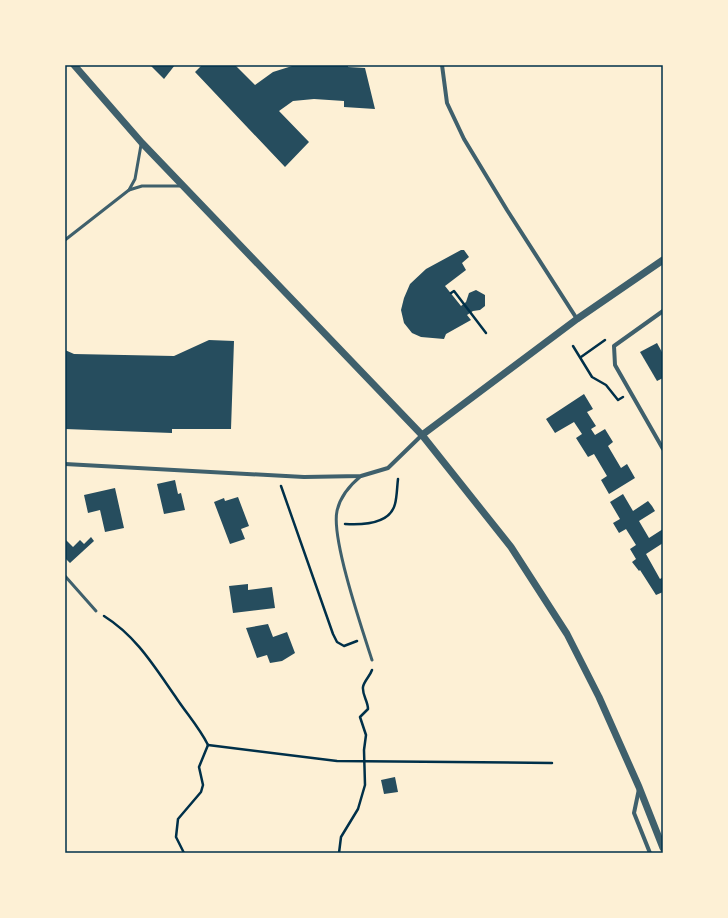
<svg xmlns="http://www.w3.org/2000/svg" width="728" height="918" viewBox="0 0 728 918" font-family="'Alegreya Sans',sans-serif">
  <rect width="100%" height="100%" fill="#fdf0d5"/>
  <g fill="#264d5e">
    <path d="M150 65H175L164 79Z"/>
    <path d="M202 65H235L255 85 273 72 292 66 348 65V67L365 68 375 109 344 107V101L314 99 293 101 279 111 309 142 285 167 195 72Z"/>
    <path d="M461 250H464L469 257 462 263 466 270 445 286 461 306 466 302 469 293 476 290 485 295V306L480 310 473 311 467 315 471 320 446 334 444 339 421 337 412 333 404 323 401 310 404 298 410 284 426 269Z"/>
    <path d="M209 340 234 341 231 429H172V433L65 429V350L74 354 174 356Z"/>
    <path d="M657 343 663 354V378L657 381 640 352Z"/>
    <path d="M584 394 593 409 587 412 596 426 591 429 595 435 605 429 613 442 608 446 621 468 627 464 635 478 609 494 601 480 607 476 594 454 588 457 576 438 582 434 574 422 555 433 546 419Z"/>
    <path d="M175 480 178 494 181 493 185 510 164 514 157 484Z"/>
    <path d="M115 488 124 528 105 532 100 510 88 513 84 495Z"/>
    <path d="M623 494 633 511 648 501 652 506 655 511 639 521 649 538 663 529V543L646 554 660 579 663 577V592L656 595 640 570 639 571 632 562 636 559 630 549 636 545 626 529 619 533 613 523 620 519 610 502Z"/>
    <path d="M238 497 249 526 241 529 245 539 230 544 214 502 224 498 225 501Z"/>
    <path d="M91 537 94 541 70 563 65 558V539L73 547 80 540 84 544Z"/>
    <path d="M248 584V590L272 587 275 608 233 613 229 586Z"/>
    <path d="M268 624 273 637 287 632 295 653 282 661 270 663 267 655 257 658 246 628Z"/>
    <path d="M395 777 398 792 384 794 381 780Z"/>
  </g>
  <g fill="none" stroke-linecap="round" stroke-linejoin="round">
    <g stroke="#003049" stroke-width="2.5">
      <path d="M451 293 454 291 486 333"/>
      <path d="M573 346 592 377 606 385 618 400 623 397"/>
      <path d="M581 357 605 340"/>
      <path d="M281 486 333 634 337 642 344 646 357 641"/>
      <path d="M345 524C362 525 390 524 395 504 397 497 397 487 398 479"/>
      <path d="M104 616C136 636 154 666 175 696 186 713 199 727 208 745"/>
      <path d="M208 745 337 761 552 763"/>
      <path d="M184 853 176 837 178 819 201 792 203 785 199 767 208 745"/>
      <path d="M339 853 341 837 358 809 365 785 364 750 366 735 360 717 368 709C368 701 362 695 363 687 364 681 370 676 372 670"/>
    </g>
    <g stroke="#3f606c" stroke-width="3">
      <path d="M129 190 142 186H181"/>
      <path d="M65 240 129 190 135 179 141 145"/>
      <path d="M361 476C350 485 340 497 337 511 331 538 362 629 372 660"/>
      <path d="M65 576 96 611"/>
    </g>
    <g stroke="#3f606c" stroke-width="4">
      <path d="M442 65 447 103 464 139 507 210 577 319"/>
      <path d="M663 311 614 346 615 365 663 449"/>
      <path d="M65 464 304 477 361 476 388 468 422 435"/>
      <path d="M639 789 634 813 650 853"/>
    </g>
    <g stroke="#3f606c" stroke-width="7">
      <path d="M74 65 142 143 422 435 511 547 567 634 599 697 639 787 663 848"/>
      <path d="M422 435 577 319 663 260"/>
    </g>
  </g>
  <rect width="728" height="918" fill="none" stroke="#fdf0d5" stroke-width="132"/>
  <rect x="66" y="66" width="596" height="786" fill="none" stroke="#003049" stroke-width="1.5"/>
</svg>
